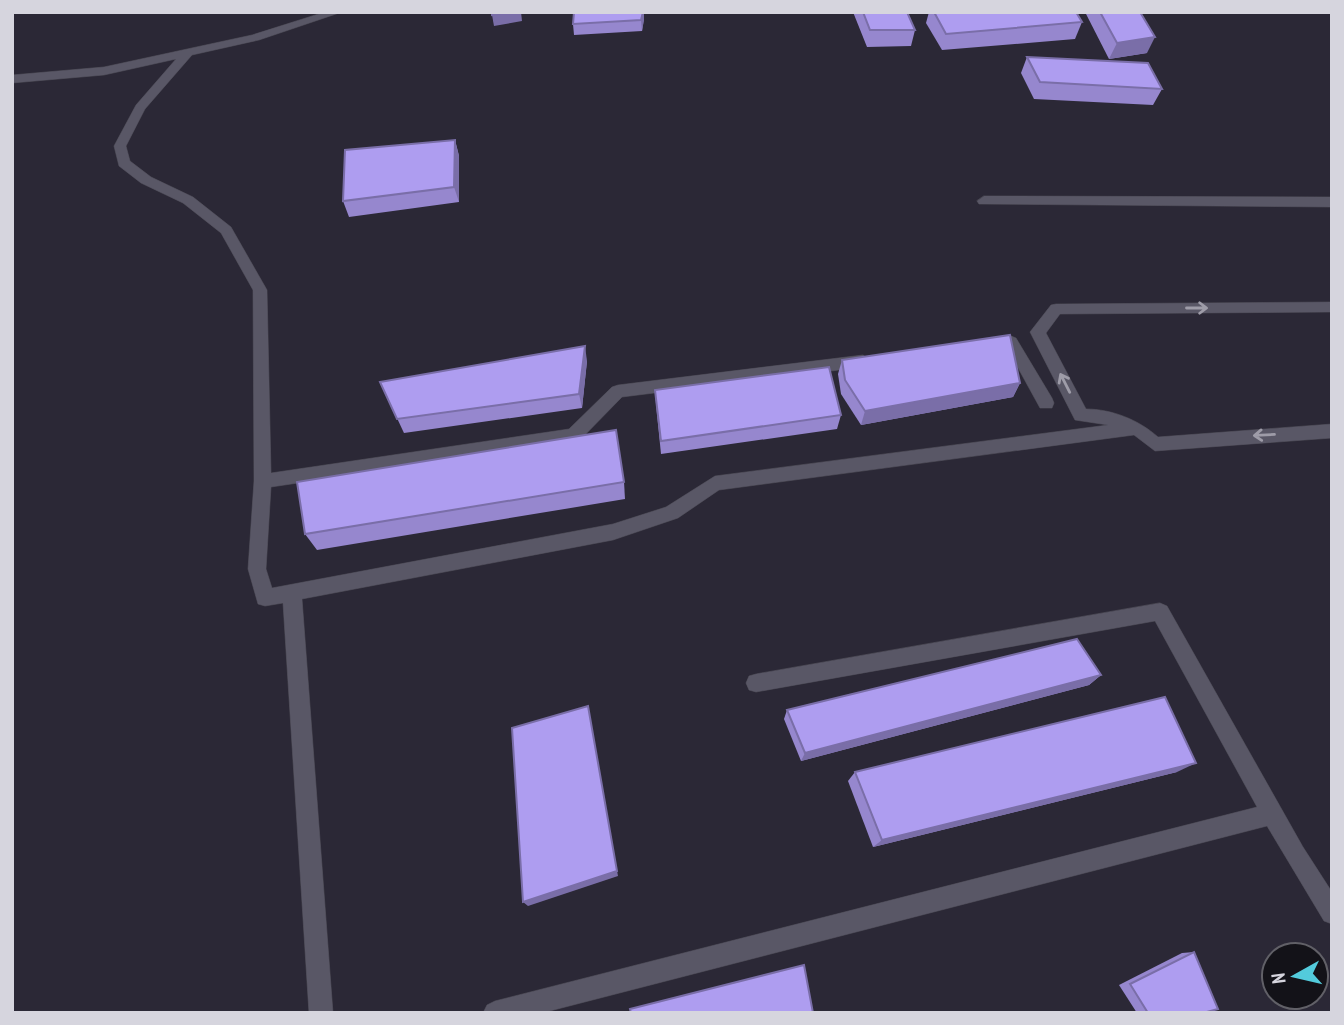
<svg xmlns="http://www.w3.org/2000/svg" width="1344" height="1025" viewBox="0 0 1344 1025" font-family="'PT Sans Narrow',sans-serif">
  <rect width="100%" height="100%" fill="#2b2836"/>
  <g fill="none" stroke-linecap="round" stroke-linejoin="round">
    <g stroke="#46444f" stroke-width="1">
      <g id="minor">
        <path d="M325 12H342L259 40 192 55 145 109 126 146 130 161 151 177 193 197 231 227 267 290 271 473 569 429 612 387 618 385 863 355 871 361 863 367 622 397 580 440 574 442 271 487 266 569 272 588 613 524 666 507 715 476 1108 425 1075 420 1030 332 1051 305 1056 304 1332 302V312L1060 314 1046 333 1086 409C1112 409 1139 420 1158 437L1332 424V438L1155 451 1134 435 719 490 678 518 613 540 302 599 333 1013H309L283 603 265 606 258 604 248 569 254 481 253 290 221 233 183 203 141 183 119 166 114 146 136 105 176 59 104 75 12 83V75L104 67 252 35Z"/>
        <path d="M984 196 1332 197V207L979 204 977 201Z"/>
        <path d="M1011 336 1016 338 1052 398 1054 403 1052 408H1040L1007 348 988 351 980 345 988 339Z"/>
        <path d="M1160 603 1167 606 1303 847 1332 892V924L1324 921 1267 826 542 1013H483L487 1005 495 1001 1257 807 1155 621 756 692 749 690 746 683 749 676 756 674Z"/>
      </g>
    </g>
    <use href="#minor" fill="#595766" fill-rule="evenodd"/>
  </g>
  <g fill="#9687ce">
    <path d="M574 12H644V19L642 31 574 35 573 24Z"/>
    <path d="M853 12H907L915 30 911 46 867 47Z"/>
    <path d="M929 12H1076L1082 22 1075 39 942 50 926 23Z"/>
    <path d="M1085 12H1140L1147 53 1109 59Z"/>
    <path d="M1027 57 1162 89 1153 105 1034 99 1021 73Z"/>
    <path d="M455 140 459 156V202L349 217 343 201Z"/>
    <path d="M842 360 1020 383 1013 397 861 425 841 394 838 374Z"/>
    <path d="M587 361 582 408 404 433 380 382Z"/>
    <path d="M655 390 841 415 837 429 661 454 656 404Z"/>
    <path d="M624 482 625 499 317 550 305 534Z"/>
    <path d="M1101 675 1089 685 801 761 784 719 787 710Z"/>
    <path d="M855 772H1177L873 847 848 781Z"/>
    <path d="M1194 952 1203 1013H1137L1119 985 1182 953Z"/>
  </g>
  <g fill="#7a6ea8">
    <path d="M508 12H521L522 21 494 26 492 15Z"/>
    <path d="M643 12H644V19L642 31 641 20Z"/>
    <path d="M1155 37 1147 53 1109 59 1117 43Z"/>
    <path d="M455 140 459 156V202L454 187Z"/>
    <path d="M585 346 587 361 582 408 579 394Z"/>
    <path d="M1020 383 1013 397 861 425 865 411Z"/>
    <path d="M1101 675 1089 685 801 761 805 753Z"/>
    <path d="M588 706 618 876 528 906 523 902Z"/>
    <path d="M1196 763 1177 772 873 847 882 840Z"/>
  </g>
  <g fill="#ae9df0" stroke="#7a6ea8" stroke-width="2">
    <path d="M492 12H508L492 15Z"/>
    <path d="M574 12H643L641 20 573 24Z"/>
    <path d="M863 12H907L915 30H870Z"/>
    <path d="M934 12H1076L1082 22 946 34Z"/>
    <path d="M1100 12H1140L1155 37 1117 43Z"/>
    <path d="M1027 57 1148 63 1162 89 1040 82Z"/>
    <path d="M455 140 454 187 343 201 345 150Z"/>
    <path d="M1010 335 1020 383 865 411 845 380 842 360Z"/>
    <path d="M585 346 579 394 397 419 380 382Z"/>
    <path d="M829 367 841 415 661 441 655 390Z"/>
    <path d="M616 430 624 482 305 534 297 482Z"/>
    <path d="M1077 639 1101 675 805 753 787 710Z"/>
    <path d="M1165 697 1196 763 882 840 855 772Z"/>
    <path d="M588 706 617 871 523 902 512 728Z"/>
    <path d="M1194 952 1218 1009 1203 1013H1148L1130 984Z"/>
    <path d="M804 965 813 1013H631L630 1009Z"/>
  </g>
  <defs><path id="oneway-shaft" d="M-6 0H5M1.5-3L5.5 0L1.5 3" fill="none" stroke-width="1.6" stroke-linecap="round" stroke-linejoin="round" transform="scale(1.75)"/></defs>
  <g stroke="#9e9ca8">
    <use href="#oneway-shaft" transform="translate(1197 308)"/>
    <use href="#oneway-shaft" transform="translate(1065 383) rotate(-117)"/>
    <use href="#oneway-shaft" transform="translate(1264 435) rotate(177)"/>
  </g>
  <rect width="1344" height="1025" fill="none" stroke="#d6d5de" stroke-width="28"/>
  <g transform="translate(1295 976) rotate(262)"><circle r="33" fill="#131218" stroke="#616067" stroke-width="2"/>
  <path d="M0-5L12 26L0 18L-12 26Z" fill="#53cbdc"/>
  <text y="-10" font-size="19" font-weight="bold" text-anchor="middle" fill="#d6d5de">N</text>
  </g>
</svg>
